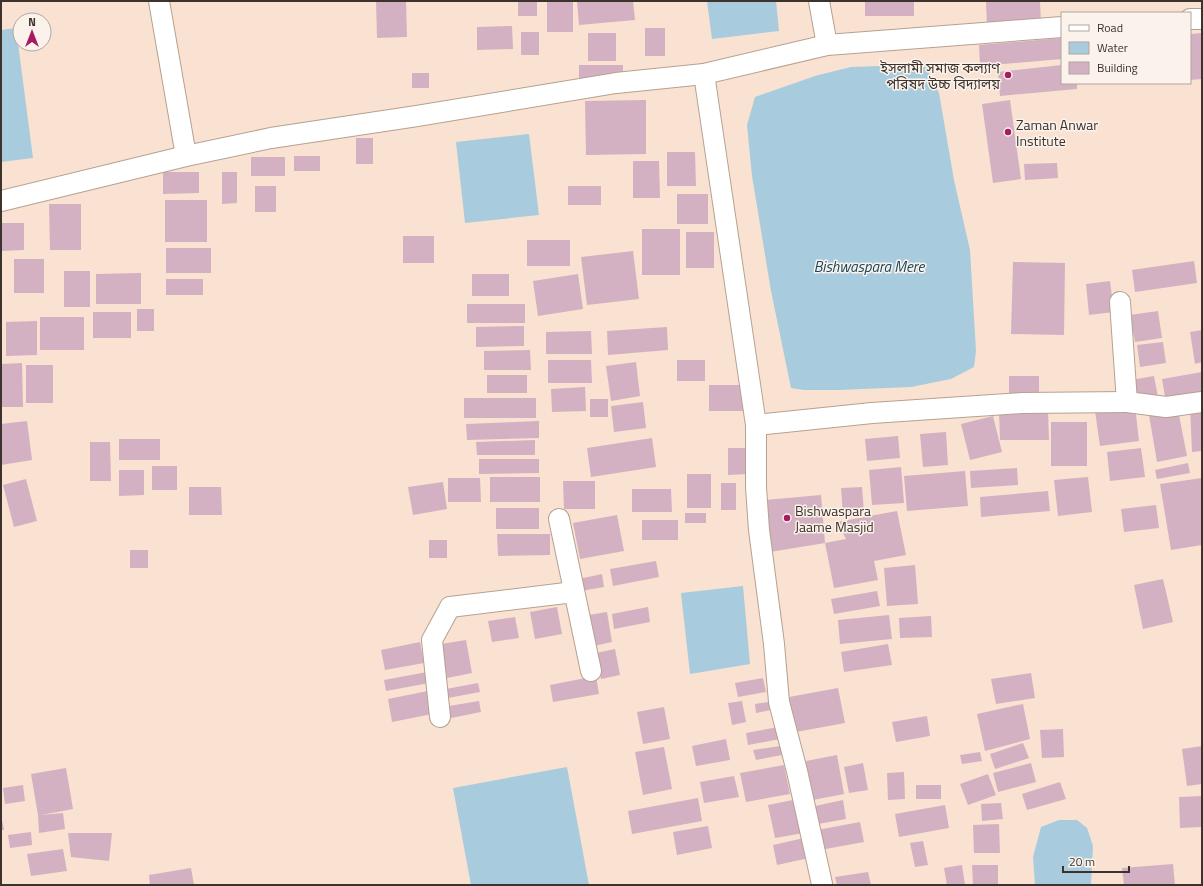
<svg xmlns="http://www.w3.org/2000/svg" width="1203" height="886" viewBox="0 0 1203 886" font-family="'Titillium Web','Noto Sans Bengali',sans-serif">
  <rect width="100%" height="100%" fill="#f9e2d1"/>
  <g fill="#a8ccdd">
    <path d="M707 1H776L779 31 712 39Z"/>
    <path d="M16 28 33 158 1 162V30Z"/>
    <path d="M907 65 926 67 939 93 954 180 970 250 976 351 974 367 951 379 911 387 839 390H804L791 388 771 291 752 176 747 125 755 97 815 76 851 67Z"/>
    <path d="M529 134 539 215 465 223 456 142Z"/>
    <path d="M743 586 750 664 690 674 681 593Z"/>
    <path d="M567 767 589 885H471L453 788Z"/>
    <path d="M1059 820H1077L1087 828 1093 846 1091 885H1035L1033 857 1041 827Z"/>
  </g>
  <g fill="#d3b1c2">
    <path d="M376 1H406L407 37 377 38Z"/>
    <rect x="547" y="1" width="26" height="31"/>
    <path d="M577 1H633L635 20 579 25Z"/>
    <rect x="865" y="1" width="49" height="15"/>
    <path d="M986 1H1040L1041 24 987 26Z"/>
    <rect x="518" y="2" width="19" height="14"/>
    <path d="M512 26 513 49 477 50V27Z"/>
    <rect x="645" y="28" width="20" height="28"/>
    <rect x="521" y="32" width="18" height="23"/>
    <rect x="588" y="33" width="28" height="28"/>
    <path d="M1202 33V79L1190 80V34Z"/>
    <path d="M1062 38V59L980 66 979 45Z"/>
    <rect x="579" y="65" width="44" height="15"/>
    <path d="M1062 65V83H1077V89L1000 96 998 72Z"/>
    <rect x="412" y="73" width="17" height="15"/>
    <path d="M646 100V154L586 155 585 101Z"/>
    <path d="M1010 100 1021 179 993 183 982 104Z"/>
    <rect x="356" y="138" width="17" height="26"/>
    <path d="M667 152H695L696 186H667Z"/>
    <rect x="294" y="156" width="26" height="15"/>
    <rect x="251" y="157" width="34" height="19"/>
    <path d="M633 161H659L660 198H633Z"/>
    <path d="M1057 163 1058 178 1025 180 1024 164Z"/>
    <path d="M163 172H199V193L163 194Z"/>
    <path d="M222 172H237V203L222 204Z"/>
    <rect x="255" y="186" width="21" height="26"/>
    <rect x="568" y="186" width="33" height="19"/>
    <rect x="677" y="194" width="31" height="30"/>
    <rect x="165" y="200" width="42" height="42"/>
    <path d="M49 204H81V250H50Z"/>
    <path d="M1 223H24V250L1 251Z"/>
    <rect x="642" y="229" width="38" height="46"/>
    <rect x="686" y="232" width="28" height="36"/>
    <rect x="403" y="236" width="31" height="27"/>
    <rect x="527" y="240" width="43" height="26"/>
    <rect x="166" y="248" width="45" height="25"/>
    <path d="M633 251 639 299 587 305 581 257Z"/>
    <rect x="14" y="259" width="30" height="34"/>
    <path d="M1194 261 1197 283 1135 292 1132 270Z"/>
    <path d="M1013 262 1065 263 1064 335 1011 334Z"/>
    <rect x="64" y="271" width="26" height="36"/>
    <path d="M141 273V304H96V274Z"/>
    <rect x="472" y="274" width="37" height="22"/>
    <path d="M578 274 583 309 538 316 533 281Z"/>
    <rect x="166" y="279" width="37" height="16"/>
    <path d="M1110 281 1114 312 1089 315 1086 284Z"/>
    <rect x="467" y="304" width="58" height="19"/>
    <rect x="137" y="309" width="17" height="22"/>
    <path d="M1158 311 1162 338 1135 342 1130 315Z"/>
    <rect x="93" y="312" width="38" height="26"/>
    <rect x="40" y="317" width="44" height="33"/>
    <path d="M37 321V355L6 356V322Z"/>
    <path d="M524 326V346L476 347V327Z"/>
    <path d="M667 327 668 350 608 355 607 331Z"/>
    <path d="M1202 330V362L1195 364 1190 332Z"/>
    <path d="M591 331 592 354H546V332Z"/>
    <path d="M1163 342 1166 363 1140 367 1137 345Z"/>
    <path d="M530 350 531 370H484V351Z"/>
    <path d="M548 360H591L592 383H548Z"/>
    <rect x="677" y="360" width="28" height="21"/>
    <path d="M636 362 640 396 611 401 606 366Z"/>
    <path d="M22 363 23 407H1V364Z"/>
    <rect x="26" y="365" width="27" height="38"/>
    <path d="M1202 372V397L1166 402 1162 379Z"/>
    <rect x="487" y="375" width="40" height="18"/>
    <rect x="1009" y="376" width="30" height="25"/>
    <path d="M1154 376 1158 397 1135 401 1131 380Z"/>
    <rect x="709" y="385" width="36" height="26"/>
    <path d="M585 387 586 411 552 412 551 389Z"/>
    <rect x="464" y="398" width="72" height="20"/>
    <rect x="590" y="399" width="18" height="18"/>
    <path d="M643 402 646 428 614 432 611 406Z"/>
    <path d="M1135 406 1139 441 1100 446 1095 411Z"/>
    <path d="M1190 407H1202V451L1192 452Z"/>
    <path d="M1178 410 1187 456 1157 462 1149 415Z"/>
    <path d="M999 411H1048L1049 440H1000Z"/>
    <path d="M993 416 1002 452 970 460 961 424Z"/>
    <path d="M27 421 32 460 1 465V424Z"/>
    <path d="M539 421V438L467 440 466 424Z"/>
    <rect x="1051" y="422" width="36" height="44"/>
    <path d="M946 432 948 465 923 467 920 434Z"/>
    <path d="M898 436 900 458 867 461 865 439Z"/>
    <path d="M652 438 656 467 591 477 587 448Z"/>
    <rect x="119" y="439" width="41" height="21"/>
    <path d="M535 440V455H477L476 442Z"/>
    <path d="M90 442H110L111 481H90Z"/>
    <path d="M728 448H748V474L728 475Z"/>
    <path d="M1141 448 1145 477 1110 481 1107 452Z"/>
    <path d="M479 459H539V473L479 474Z"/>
    <path d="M1188 463 1190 473 1157 479 1155 470Z"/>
    <rect x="152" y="466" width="25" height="24"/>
    <path d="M901 467 904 503 872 505 869 470Z"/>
    <path d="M1017 468 1018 485 971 488 970 471Z"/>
    <path d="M119 470H144V495L119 496Z"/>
    <path d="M965 471 968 506 907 511 904 476Z"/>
    <rect x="687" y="474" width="24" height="34"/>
    <rect x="490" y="477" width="50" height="25"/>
    <path d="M1088 477 1092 512 1058 516 1054 480Z"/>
    <path d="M448 478H480L481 502H448Z"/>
    <path d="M1202 478V545L1171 550 1160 484Z"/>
    <path d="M26 479 37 521 14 527 3 485Z"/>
    <path d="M563 481H595V509H564Z"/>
    <path d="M443 482 447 509 413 515 408 487Z"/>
    <rect x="721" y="483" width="15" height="27"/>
    <path d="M189 487H221L222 515H189Z"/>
    <path d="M862 487 864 512 843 514 841 488Z"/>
    <path d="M632 489H671L672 512H632Z"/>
    <path d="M1048 491 1050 511 981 517 980 497Z"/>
    <path d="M821 495 825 543 770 552 765 500Z"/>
    <path d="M1156 505 1159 528 1124 532 1121 509Z"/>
    <rect x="496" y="508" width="43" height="21"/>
    <path d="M897 511 906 555 874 561 878 580 834 588 825 543 846 539 837 522Z"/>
    <rect x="685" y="513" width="21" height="10"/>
    <path d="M617 515 624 551 580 559 573 523Z"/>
    <rect x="642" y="520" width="36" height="20"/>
    <path d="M497 534H550V555L498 556Z"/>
    <rect x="429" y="540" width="18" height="18"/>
    <rect x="130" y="550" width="18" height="18"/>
    <path d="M656 561 659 577 613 586 610 569Z"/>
    <path d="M915 565 918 604 887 606 884 568Z"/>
    <path d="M602 574 604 587 581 591 579 579Z"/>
    <path d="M1163 579 1173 622 1143 629 1134 585Z"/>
    <path d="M877 591 880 606 834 614 831 599Z"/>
    <path d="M557 607 562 634 535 639 530 612Z"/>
    <path d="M648 607 650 622 614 629 612 614Z"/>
    <path d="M607 612 612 642 594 646 589 615Z"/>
    <path d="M889 615 892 639 840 644 838 620Z"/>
    <path d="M931 616 932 637 900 638 899 618Z"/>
    <path d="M515 617 519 638 492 642 488 621Z"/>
    <path d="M466 640 472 673 447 678 441 644Z"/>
    <path d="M420 642 424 663 385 670 381 650Z"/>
    <path d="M888 644 892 665 844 672 841 652Z"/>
    <path d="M615 649 620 675 601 679 596 653Z"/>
    <path d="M427 672 429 683 386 691 384 680Z"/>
    <path d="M1031 673 1035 698 996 704 991 679Z"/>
    <path d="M596 676 599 694 553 702 550 685Z"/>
    <path d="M763 678 766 692 738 697 735 683Z"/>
    <path d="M478 683 480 692 448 698 446 689Z"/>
    <path d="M838 688 845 723 796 732 789 697Z"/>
    <path d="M428 691 432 714 392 722 388 699Z"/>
    <path d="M479 701 481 712 451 718 449 706Z"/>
    <path d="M742 701 746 722 732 725 728 703Z"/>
    <path d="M774 701 776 709 756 713 755 704Z"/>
    <path d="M1023 704 1030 739 985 751 977 714Z"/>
    <path d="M664 707 670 739 643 744 637 712Z"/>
    <path d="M927 716 930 736 896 742 892 722Z"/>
    <path d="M778 727 780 739 748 745 746 733Z"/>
    <path d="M1063 729 1064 757 1042 758 1040 730Z"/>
    <path d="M726 739 730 760 696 766 692 746Z"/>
    <path d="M1023 743 1029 758 995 769 990 754Z"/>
    <path d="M780 746 782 755 756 760 753 750Z"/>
    <path d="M1202 746V784L1187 786 1182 749Z"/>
    <path d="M664 747 672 789 643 795 635 752Z"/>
    <path d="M980 752 982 761 962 764 960 755Z"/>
    <path d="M837 755 844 794 813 800 806 761Z"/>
    <path d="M863 763 868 790 849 793 844 767Z"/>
    <path d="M1031 763 1036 782 998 792 993 773Z"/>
    <path d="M784 765 790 794 746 802 740 773Z"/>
    <path d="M66 768 73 809 41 815 63 813 65 829 39 833 38 815 31 774Z"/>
    <path d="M904 772 905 799 888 800 887 773Z"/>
    <path d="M988 774 996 795 968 805 960 784Z"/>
    <path d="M734 776 739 797 704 803 700 782Z"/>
    <path d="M1060 782 1066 799 1027 810 1022 794Z"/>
    <path d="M23 785 25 801 5 804 3 788Z"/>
    <rect x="916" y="785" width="25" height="14"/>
    <path d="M1202 796V827L1180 828 1179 797Z"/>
    <path d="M698 798 702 821 632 834 628 811Z"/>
    <path d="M798 799 804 833 775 838 768 805Z"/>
    <path d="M843 800 846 819 818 824 815 806Z"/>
    <path d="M1001 803 1003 819 982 821 981 804Z"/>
    <path d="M945 805 949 828 899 837 895 814Z"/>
    <path d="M1 815 4 830H1Z"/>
    <path d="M860 822 864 842 820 850 817 830Z"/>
    <path d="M999 824 1000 853H974L973 825Z"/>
    <path d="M708 826 712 848 677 855 673 832Z"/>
    <path d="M31 832 32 845 10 848 8 835Z"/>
    <path d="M68 833H112L109 861 71 857Z"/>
    <path d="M804 838 809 858 777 865 773 845Z"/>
    <path d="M923 841 928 865 915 867 910 843Z"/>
    <path d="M63 849 67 871 31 876 27 854Z"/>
    <path d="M1173 864 1175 885H1124L1122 868Z"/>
    <path d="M962 865 965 885H947L944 868Z"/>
    <path d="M972 865H998V885H973Z"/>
    <path d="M191 868 194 885H150L149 875Z"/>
    <path d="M868 872 871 885H837L835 877Z"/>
  </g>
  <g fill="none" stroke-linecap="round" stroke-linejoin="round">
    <g stroke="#b6a190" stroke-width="22">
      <g id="minor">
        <path d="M159 1 186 156"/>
        <path d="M819 1 827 45 1062 27"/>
        <path d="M1190 19H1202"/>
        <path d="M1 201 186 156 271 138 417 116 616 83 704 74"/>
        <path d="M1120 302 1127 402 1166 407 1202 402"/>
        <path d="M756 425 872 413 1022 403 1127 402"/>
        <path d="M559 519 591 671"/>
        <path d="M440 717 432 640 450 607 574 592"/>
        <path d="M822 884 797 771 779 702 774 644 759 530 756 487V425L704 74 827 45"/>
      </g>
    </g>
    <use href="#minor" stroke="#fff" stroke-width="20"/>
  </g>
  <g fill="#a61c63" stroke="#fcf2ec" stroke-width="1.5">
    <circle cx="1008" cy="75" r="4"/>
    <circle cx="1008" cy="132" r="4"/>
    <circle cx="787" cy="518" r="4"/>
  </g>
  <g text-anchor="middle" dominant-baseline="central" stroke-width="3" stroke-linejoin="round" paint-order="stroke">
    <g font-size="14" fill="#3c332c" stroke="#fcf2ec" text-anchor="start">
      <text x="1000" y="67" text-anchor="end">ইসলামী সমাজ কল্যাণ<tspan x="1000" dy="16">পরিষদ উচ্চ বিদ্যালয়</tspan></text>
      <text x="1016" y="124">Zaman Anwar<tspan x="1016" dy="16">Institute</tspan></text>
      <text x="795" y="510">Bishwaspara<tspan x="795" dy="16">Jaame Masjid</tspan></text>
    </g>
    <g font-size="15" font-style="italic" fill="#16475a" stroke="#fcf2ec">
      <text x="869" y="266">Bishwaspara Mere</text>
    </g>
  </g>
  <rect width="1203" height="886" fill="none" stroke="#3c332c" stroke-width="4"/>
  <rect x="1061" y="12" width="130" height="72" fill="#fcf2ec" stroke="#afa69f"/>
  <rect x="1069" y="25" width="20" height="6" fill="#ffffff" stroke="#afa69f"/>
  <text x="1097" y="32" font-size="12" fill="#3c332c">Road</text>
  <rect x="1069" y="42" width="20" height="12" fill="#a8ccdd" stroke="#afa69f"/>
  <text x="1097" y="52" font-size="12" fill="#3c332c">Water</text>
  <rect x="1069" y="62" width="20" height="12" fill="#d3b1c2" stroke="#afa69f"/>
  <text x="1097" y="72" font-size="12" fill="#3c332c">Building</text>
  <g transform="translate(32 32)"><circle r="19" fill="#fcf2ec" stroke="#afa69f"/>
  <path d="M0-3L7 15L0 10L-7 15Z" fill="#a61c63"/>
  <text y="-6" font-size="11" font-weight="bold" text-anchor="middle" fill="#3c332c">N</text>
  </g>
  <path d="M1063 866v6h66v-6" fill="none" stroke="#3c332c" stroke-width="2"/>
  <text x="1069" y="866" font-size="12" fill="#3c332c" stroke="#fcf2ec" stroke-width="3" paint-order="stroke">20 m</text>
</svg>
